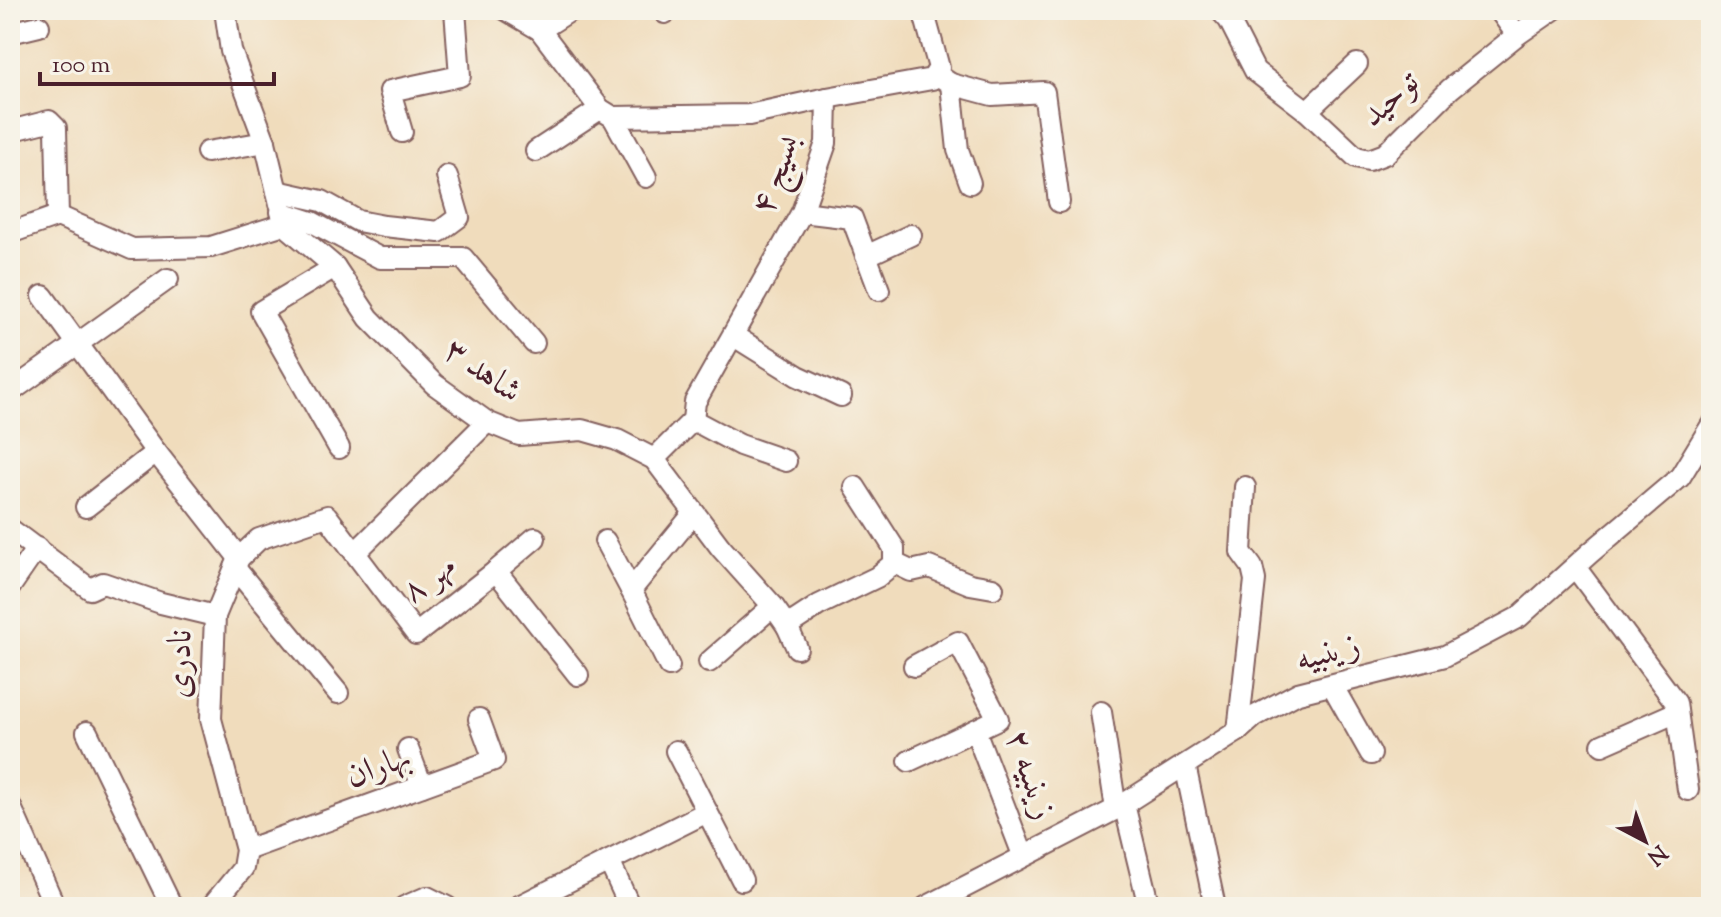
<svg xmlns="http://www.w3.org/2000/svg" width="1721" height="917" viewBox="0 0 1721 917" font-family="'Sorts Mill Goudy',Amiri,serif">
  <rect width="100%" height="100%" fill="#f7f3e8"/>
  <filter id="ink" filterUnits="userSpaceOnUse"><feTurbulence type="fractalNoise" baseFrequency=".0125" numOctaves="2"/><feDisplacementMap in="SourceGraphic" scale="16" xChannelSelector="R" yChannelSelector="G"/><feConvolveMatrix kernelMatrix="1 2 1 2 8 2 1 2 1" color-interpolation-filters="sRGB"/></filter>
  <filter id="wash" filterUnits="userSpaceOnUse"><feTurbulence type="fractalNoise" baseFrequency=".006" numOctaves="4" result="noise"/><feDisplacementMap in="SourceGraphic" scale="32" xChannelSelector="R" yChannelSelector="G"/><feGaussianBlur stdDeviation="1.8" result="paint"/><feColorMatrix in="noise" values="0 0 0 0 0 0 0 0 0 0 0 0 0 0 0 0 0 1.4 0 .05"/><feComposite in="paint" operator="in"/></filter>
  <g filter="url(#wash)">
    <rect width="100%" height="100%" fill="#f0dcbc"/>
  </g>
  <g filter="url(#ink)">
    <g fill="none" stroke-linecap="round" stroke-linejoin="round">
      <g stroke="#84615e" stroke-width="24">
        <g id="minor">
          <path d="M225 10 231 51 265 142 280 204"/>
          <path d="M506 10 540 30 600 109 613 117 749 115 827 98 826 143 802 212 695 402 693 420 654 459"/>
          <path d="M663 10 665 13"/>
          <path d="M1220 10 1229 20 1255 71 1307 111 1356 157 1369 160 1385 154 1450 89 1517 35 1553 10"/>
          <path d="M1499 10 1517 35"/>
          <path d="M1709 10H1711"/>
          <path d="M540 30 571 10"/>
          <path d="M10 33 39 26"/>
          <path d="M942 78 951 84 958 150 970 183"/>
          <path d="M951 84 992 95 1044 92 1059 202"/>
          <path d="M827 98 932 79 939 68 925 17 930 10"/>
          <path d="M1307 111 1357 64"/>
          <path d="M613 117 646 177"/>
          <path d="M10 131 49 121 56 128 58 216"/>
          <path d="M402 132 390 91 460 76 455 10"/>
          <path d="M536 151 600 109"/>
          <path d="M207 152 265 142"/>
          <path d="M277 191 322 201 358 221 384 226 439 232 459 217 447 176"/>
          <path d="M281 212 312 222 380 258H463L534 343"/>
          <path d="M802 212 852 218 879 290"/>
          <path d="M284 224 335 267 369 318 434 384 487 422 519 435 582 430 617 440 654 459 721 548 773 606 787 626 819 605 877 577 894 563V548L855 487"/>
          <path d="M10 233 58 216 132 249 211 247 284 224"/>
          <path d="M866 256 911 235"/>
          <path d="M335 267 261 311 339 448"/>
          <path d="M43 296 156 452 239 558"/>
          <path d="M734 336 798 376 841 396"/>
          <path d="M10 392 168 279"/>
          <path d="M693 420 740 445 786 461"/>
          <path d="M86 507 156 452"/>
          <path d="M10 529 90 589 103 583 161 603 215 616"/>
          <path d="M605 541 631 590"/>
          <path d="M356 552 487 422"/>
          <path d="M894 563 911 571 929 567 970 584 993 588"/>
          <path d="M1575 567 1676 703 1688 790"/>
          <path d="M235 568 338 693"/>
          <path d="M496 571 535 538"/>
          <path d="M10 587 37 548"/>
          <path d="M787 626 797 648"/>
          <path d="M709 662 773 606"/>
          <path d="M669 666 631 590 694 513"/>
          <path d="M914 666 958 642 998 719 975 730 1023 855"/>
          <path d="M1332 685 1371 754"/>
          <path d="M1101 712 1116 809"/>
          <path d="M1238 731 1255 580 1252 567 1241 552 1245 487"/>
          <path d="M87 732 172 907"/>
          <path d="M1602 745 1677 712"/>
          <path d="M408 749 422 786"/>
          <path d="M676 751 742 880"/>
          <path d="M909 761 975 730"/>
          <path d="M1185 765 1215 907"/>
          <path d="M1124 804 1149 907"/>
          <path d="M10 805 55 907"/>
          <path d="M246 850 494 760 479 719"/>
          <path d="M609 861 630 907"/>
          <path d="M211 907 243 868 246 850 211 719 215 616 239 558 259 539 327 516 416 634 496 571 578 675"/>
          <path d="M404 907 427 897 447 907"/>
          <path d="M517 907 707 812"/>
          <path d="M926 907 1116 809 1238 731 1255 716 1298 693 1445 656 1519 617 1590 553 1680 477 1711 426"/>
        </g>
      </g>
      <use href="#minor" stroke="#fff" stroke-width="20"/>
    </g>
  </g>
  <g text-anchor="middle" dominant-baseline="central" stroke-width="7" stroke-linejoin="round" paint-order="stroke">
    <g font-size="34" fill="#4a1f2b" stroke="#f7f3e8">
      <text transform="translate(1391 100) rotate(-43)">توحید</text>
      <text transform="translate(777 175) rotate(-70)">بسیج ۴</text>
      <text transform="translate(482 372) rotate(35)">شاهد ۳</text>
      <text transform="translate(430 580) rotate(-36)">مهر ۸</text>
      <text transform="translate(1328 654) rotate(-15)">زینبیه</text>
      <text transform="translate(181 664) rotate(-88)">نادری</text>
      <text transform="translate(379 768) rotate(-20)">بهاران</text>
      <text transform="translate(1029 775) rotate(71)">زینبیه ۲</text>
    </g>
  </g>
  <rect width="1721" height="917" fill="none" stroke="#f7f3e8" stroke-width="40"/>
  <g transform="translate(1645 841) rotate(139)" stroke="#f7f3e8" stroke-width="6" paint-order="stroke">
  <path d="M0-6L14 30L0 20L-14 30Z" fill="#4a1f2b"/>
  <text y="-12" font-size="22" font-weight="bold" text-anchor="middle" fill="#4a1f2b">N</text>
  </g>
  <path d="M40 72v12h234v-12" fill="none" stroke="#4a1f2b" stroke-width="4"/>
  <text x="52" y="72" font-size="24" fill="#4a1f2b" stroke="#f7f3e8" stroke-width="6" paint-order="stroke">100 m</text>
</svg>
